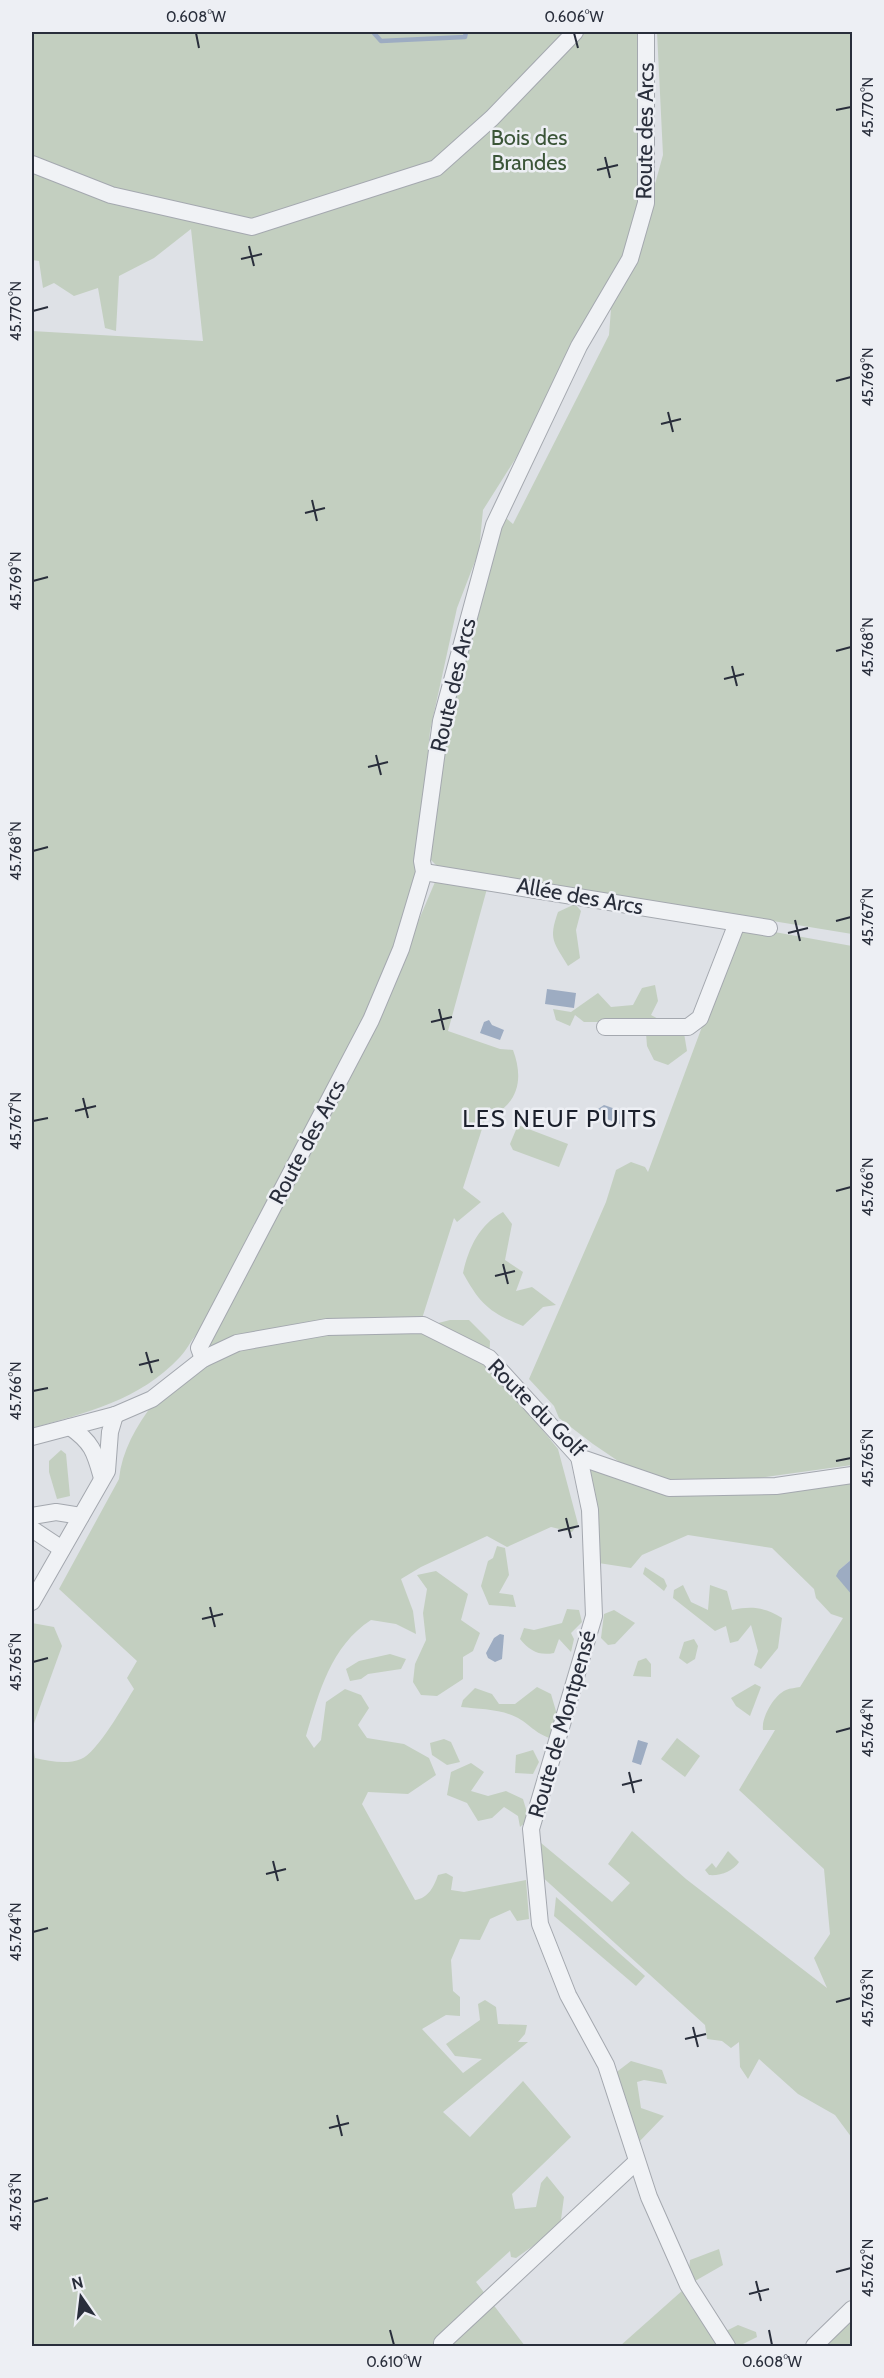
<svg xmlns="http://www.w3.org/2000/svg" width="884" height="2378" viewBox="0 0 884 2378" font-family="Cabin,sans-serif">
  <rect width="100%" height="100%" fill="#dee1e6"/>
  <g fill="#c3cfc0">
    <path d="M32 32H638L650 156 642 231 663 155 657 32H852V934L437 866 430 859 441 721 505 517 513 524 609 335 613 283 526 442 483 510 479 551 457 608 430 731 418 866 380 1011 435 882 451 881 488 885 448 1031 500 1049 513 1050C522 1074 521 1098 497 1113L489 1107 463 1188 481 1202 457 1222 454 1218 419 1328 450 1320H469L490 1341 489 1364 558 1449 578 1524 572 1532 551 1527 507 1547 487 1536 421 1567 401 1579 413 1611 416 1634 396 1624 371 1620C331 1646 319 1692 306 1736L314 1748 321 1740 326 1702 345 1689 361 1695 369 1708 358 1725 367 1738 404 1744 429 1758 436 1775 408 1794 368 1792 362 1804 415 1900C429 1898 434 1886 438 1875L446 1873 453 1877 451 1890 464 1892 526 1880 529 1919 517 1921 510 1910 490 1919 480 1940 460 1939 451 1960 453 1991 460 1997V2016L446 2015 422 2029 463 2073 482 2059 455 2056 446 2044 480 2020 478 2004 485 2000 496 2007 498 2024 527 2025 525 2034 518 2042H528L443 2112 470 2137 523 2081 571 2137 512 2194 515 2209 536 2207 541 2183 547 2176 564 2197 560 2227 516 2258 511 2257 510 2251 476 2282 525 2346H32V1739L35 1758C50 1761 66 1765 81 1759 97 1753 124 1705 134 1689L127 1678 137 1661 59 1589 119 1479C125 1423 176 1379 210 1337L196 1335C190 1342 186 1351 180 1357 140 1400 86 1413 32 1428V331L203 341 191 229 154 258 119 276 116 331 105 328 98 288 74 296 54 283 43 288 39 261 32 260Z"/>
    <path d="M575 904 581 911 576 930 580 958 568 966C554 942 548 940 558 912Z"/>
    <path d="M758 929 852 946V1465L751 1479 666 1480 624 1465 593 1444 559 1418 554 1406 529 1379 606 1202 616 1170 631 1162 645 1167 648 1172 735 938 745 930Z"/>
    <path d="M655 985 658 1001 651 1015 684 1033 687 1051 668 1065 654 1060 647 1046 646 1033 628 1022H584L575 1015 570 1026 556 1020 553 1009 571 1012 598 993 611 1007 633 1005 642 988Z"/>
    <path d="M518 1125 568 1144 559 1167 513 1150 510 1144Z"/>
    <path d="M503 1212 512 1224 505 1260 523 1272 516 1291 532 1287 556 1305 543 1307 523 1326C490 1313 480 1304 463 1273 469 1247 479 1225 503 1212Z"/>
    <path d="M61 1450 66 1454 70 1496 57 1499 49 1472V1461Z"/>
    <path d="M579 1457 669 1488 852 1475V1559L839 1570 852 1584V2138L835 2115 798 2094 759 2059 748 2079 740 2067 739 2042 731 2048 722 2041 707 2039 705 2025 539 1874 541 1843 612 1902 630 1883 608 1864 632 1831 686 1879 827 1988 814 1958 830 1934 824 1869 739 1790 775 1730H763C761 1718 774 1695 786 1690 790 1688 796 1688 800 1687L843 1618 831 1614 816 1598 814 1589 772 1548 688 1535 642 1555 631 1568 592 1562Z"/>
    <path d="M497 1546 505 1548 509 1575 499 1593 513 1595 516 1607 489 1605 481 1586 488 1561 493 1558Z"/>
    <path d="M645 1567 664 1579 667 1586 664 1591 643 1574Z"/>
    <path d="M436 1571 468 1594 461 1620 480 1633 473 1651 463 1657V1679L437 1696 421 1695 413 1682 415 1664 426 1640 423 1613 427 1589 417 1575Z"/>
    <path d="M683 1585 691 1602 708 1610 710 1585 727 1591 732 1610C751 1606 765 1607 782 1618L778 1648 761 1669 754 1665 758 1651 751 1625 738 1641 730 1643 726 1626 715 1631 673 1598 674 1590Z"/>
    <path d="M567 1609 579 1610 582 1622 571 1633 574 1639 571 1652 559 1639 554 1653C539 1656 530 1651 520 1639L524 1628 534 1630 562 1623Z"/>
    <path d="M614 1610 635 1623 615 1644 608 1645 601 1638 604 1614Z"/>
    <path d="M32 1623 54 1627 62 1646 32 1729Z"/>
    <path d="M694 1639 698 1646 695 1659 687 1664 679 1658 684 1642Z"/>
    <path d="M390 1654 406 1659 401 1669 368 1674 361 1679 350 1681 346 1669 359 1661Z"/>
    <path d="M646 1658 651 1664V1677L633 1676 638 1661Z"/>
    <path d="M755 1684 761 1687 750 1716 736 1706 731 1698Z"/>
    <path d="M537 1687 551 1694 558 1718 552 1739C534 1733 530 1724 516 1717 500 1709 479 1709 461 1707L463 1700 475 1688 492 1694 499 1704H515Z"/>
    <path d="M677 1738 700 1756 685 1777 661 1759Z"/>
    <path d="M444 1739 451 1742 460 1762 447 1765 432 1755 430 1743Z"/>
    <path d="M533 1750 539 1762 533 1774 515 1773 516 1755Z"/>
    <path d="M471 1763 484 1772 471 1791 488 1796 506 1791 523 1799 529 1819 520 1827 518 1816 504 1807 492 1818 478 1821 467 1803 447 1795 451 1772Z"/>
    <path d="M728 1851 739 1862C733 1871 721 1876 709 1875L705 1870 712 1863 716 1868Z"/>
    <path d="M556 1897 645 1976 636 1986 554 1916Z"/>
    <path d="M631 2061 662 2070 667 2084 644 2080 637 2082 641 2108 664 2116 636 2145 614 2074Z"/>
    <path d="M719 2249 723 2265 695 2281 689 2270 690 2260Z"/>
    <path d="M683 2290 714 2337 738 2325 756 2332 757 2337 739 2346H620Z"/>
    <path d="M852 2309V2346H814Z"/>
  </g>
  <g fill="#9dacc2">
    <path d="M547 989 576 993 574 1008 545 1004Z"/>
    <path d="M489 1020 492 1025 504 1030 500 1040 480 1033 484 1022Z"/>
    <path d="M604 1105 627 1113 622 1125 599 1116 598 1109Z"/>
    <path d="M852 1559V1595L836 1576 839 1570Z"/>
    <path d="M500 1634 504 1635 502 1659 495 1662 488 1658 486 1653 494 1638Z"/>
    <path d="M638 1740 648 1743 641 1765 632 1762Z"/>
  </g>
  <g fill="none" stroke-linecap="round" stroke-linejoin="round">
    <path stroke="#9dacc2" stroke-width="4.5" d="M373 32 381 41 465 37 466 32"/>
    <g stroke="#a4a8af" stroke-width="18">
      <g id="street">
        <path d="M32 164 111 195 252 227 436 168 492 118 575 32"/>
        <path d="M424 872 769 928"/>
        <path d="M605 1027H688L700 1018 737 923"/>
        <path d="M203 1359 199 1348 371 1020 401 949 424 872 422 861 441 721 494 525 579 346 630 259 646 203V32"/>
        <path d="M70 1427C93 1443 95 1453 102 1478"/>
        <path d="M32 1437 115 1415 152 1399 203 1359 237 1343 327 1327 423 1325 489 1358 579 1457 669 1488 776 1486 852 1475"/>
        <path d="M579 1457 590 1510 594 1616 531 1829 540 1924 568 1995 606 2065 649 2197 688 2285 727 2346"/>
        <path d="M32 1516 56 1512 81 1516"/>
        <path d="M32 1529 62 1549"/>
        <path d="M32 1602 107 1471 110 1432 115 1415"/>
        <path d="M443 2346 442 2343 635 2163"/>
        <path d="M814 2346 852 2309"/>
      </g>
    </g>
    <use href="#street" stroke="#f0f2f5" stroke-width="16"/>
  </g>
  <path fill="none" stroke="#292e3b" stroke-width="2" d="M196 33 199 48M574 33 578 48M836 110 851 107M605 157 610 178M597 170 618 165M249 246 254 266M241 259 262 254M33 311 48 307M836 381 851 377M668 412 673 432M661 424 681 419M312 500 317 521M305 513 325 508M33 581 48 577M836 651 851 647M732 666 737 686M724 679 744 674M376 755 381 775M368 767 388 762M33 851 48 847M795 920 800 941M836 921 851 917M788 933 808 928M439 1009 444 1030M431 1022 452 1017M83 1098 88 1118M75 1111 96 1106M33 1121 48 1118M836 1191 851 1187M503 1264 508 1284M495 1276 515 1271M146 1352 152 1373M139 1365 159 1360M33 1391 48 1388M836 1461 851 1458M566 1518 571 1538M558 1531 579 1526M210 1607 215 1627M202 1619 223 1614M33 1662 48 1658M836 1732 851 1728M629 1772 634 1793M622 1785 642 1780M273 1861 278 1881M266 1874 286 1869M33 1932 48 1928M836 2002 851 1998M693 2027 698 2047M685 2039 706 2034M337 2115 342 2136M329 2128 349 2123M33 2202 48 2198M836 2272 851 2268M756 2281 761 2301M749 2294 769 2289M390 2330 394 2345M769 2330 772 2345"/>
  <g text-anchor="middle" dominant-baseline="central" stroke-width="5" stroke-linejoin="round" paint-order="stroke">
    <g font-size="22" fill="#292e3b" stroke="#edeff4">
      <text transform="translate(645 131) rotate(-89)">Route des Arcs</text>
      <text transform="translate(453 685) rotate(-77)">Route des Arcs</text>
      <text transform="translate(580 896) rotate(10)">Allée des Arcs</text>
      <text transform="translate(307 1142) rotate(-62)">Route des Arcs</text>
      <text transform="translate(537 1408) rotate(45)">Route du Golf</text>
      <text transform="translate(562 1724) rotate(-74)">Route de Montpensé</text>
    </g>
    <g font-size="22" fill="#3b5538" stroke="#edeff4">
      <text x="529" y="137">Bois des<tspan x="529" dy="25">Brandes</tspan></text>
    </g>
    <g font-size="24" letter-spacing="1.5" fill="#1b202c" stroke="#edeff4">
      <text x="560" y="1118">LES NEUF PUITS</text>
    </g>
  </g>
  <rect width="884" height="2378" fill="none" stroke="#edeff4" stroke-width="66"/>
  <g transform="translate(81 2297) rotate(346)" stroke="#edeff4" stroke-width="4.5" paint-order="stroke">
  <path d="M0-4.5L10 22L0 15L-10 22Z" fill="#292e3b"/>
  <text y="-9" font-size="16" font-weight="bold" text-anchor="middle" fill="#292e3b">N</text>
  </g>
  <rect x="33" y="33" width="818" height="2312" fill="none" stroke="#292e3b" stroke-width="2"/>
  <g font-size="15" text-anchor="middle" fill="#292e3b">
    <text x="196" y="22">0.608°W</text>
    <text x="574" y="22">0.606°W</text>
    <text transform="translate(868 107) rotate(-90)" y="5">45.770°N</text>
    <text transform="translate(16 311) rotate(-90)" y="5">45.770°N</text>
    <text transform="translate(868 377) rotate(-90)" y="5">45.769°N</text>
    <text transform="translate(16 581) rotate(-90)" y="5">45.769°N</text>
    <text transform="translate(868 647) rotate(-90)" y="5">45.768°N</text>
    <text transform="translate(16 851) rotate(-90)" y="5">45.768°N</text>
    <text transform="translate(868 917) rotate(-90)" y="5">45.767°N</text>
    <text transform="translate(16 1121) rotate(-90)" y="5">45.767°N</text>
    <text transform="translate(868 1187) rotate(-90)" y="5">45.766°N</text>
    <text transform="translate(16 1391) rotate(-90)" y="5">45.766°N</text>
    <text transform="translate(868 1458) rotate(-90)" y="5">45.765°N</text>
    <text transform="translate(16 1662) rotate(-90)" y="5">45.765°N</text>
    <text transform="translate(868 1728) rotate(-90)" y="5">45.764°N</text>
    <text transform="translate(16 1932) rotate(-90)" y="5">45.764°N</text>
    <text transform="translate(868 1998) rotate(-90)" y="5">45.763°N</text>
    <text transform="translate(16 2202) rotate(-90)" y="5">45.763°N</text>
    <text transform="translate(868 2268) rotate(-90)" y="5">45.762°N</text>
    <text x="394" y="2367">0.610°W</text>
    <text x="772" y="2367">0.608°W</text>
  </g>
</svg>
